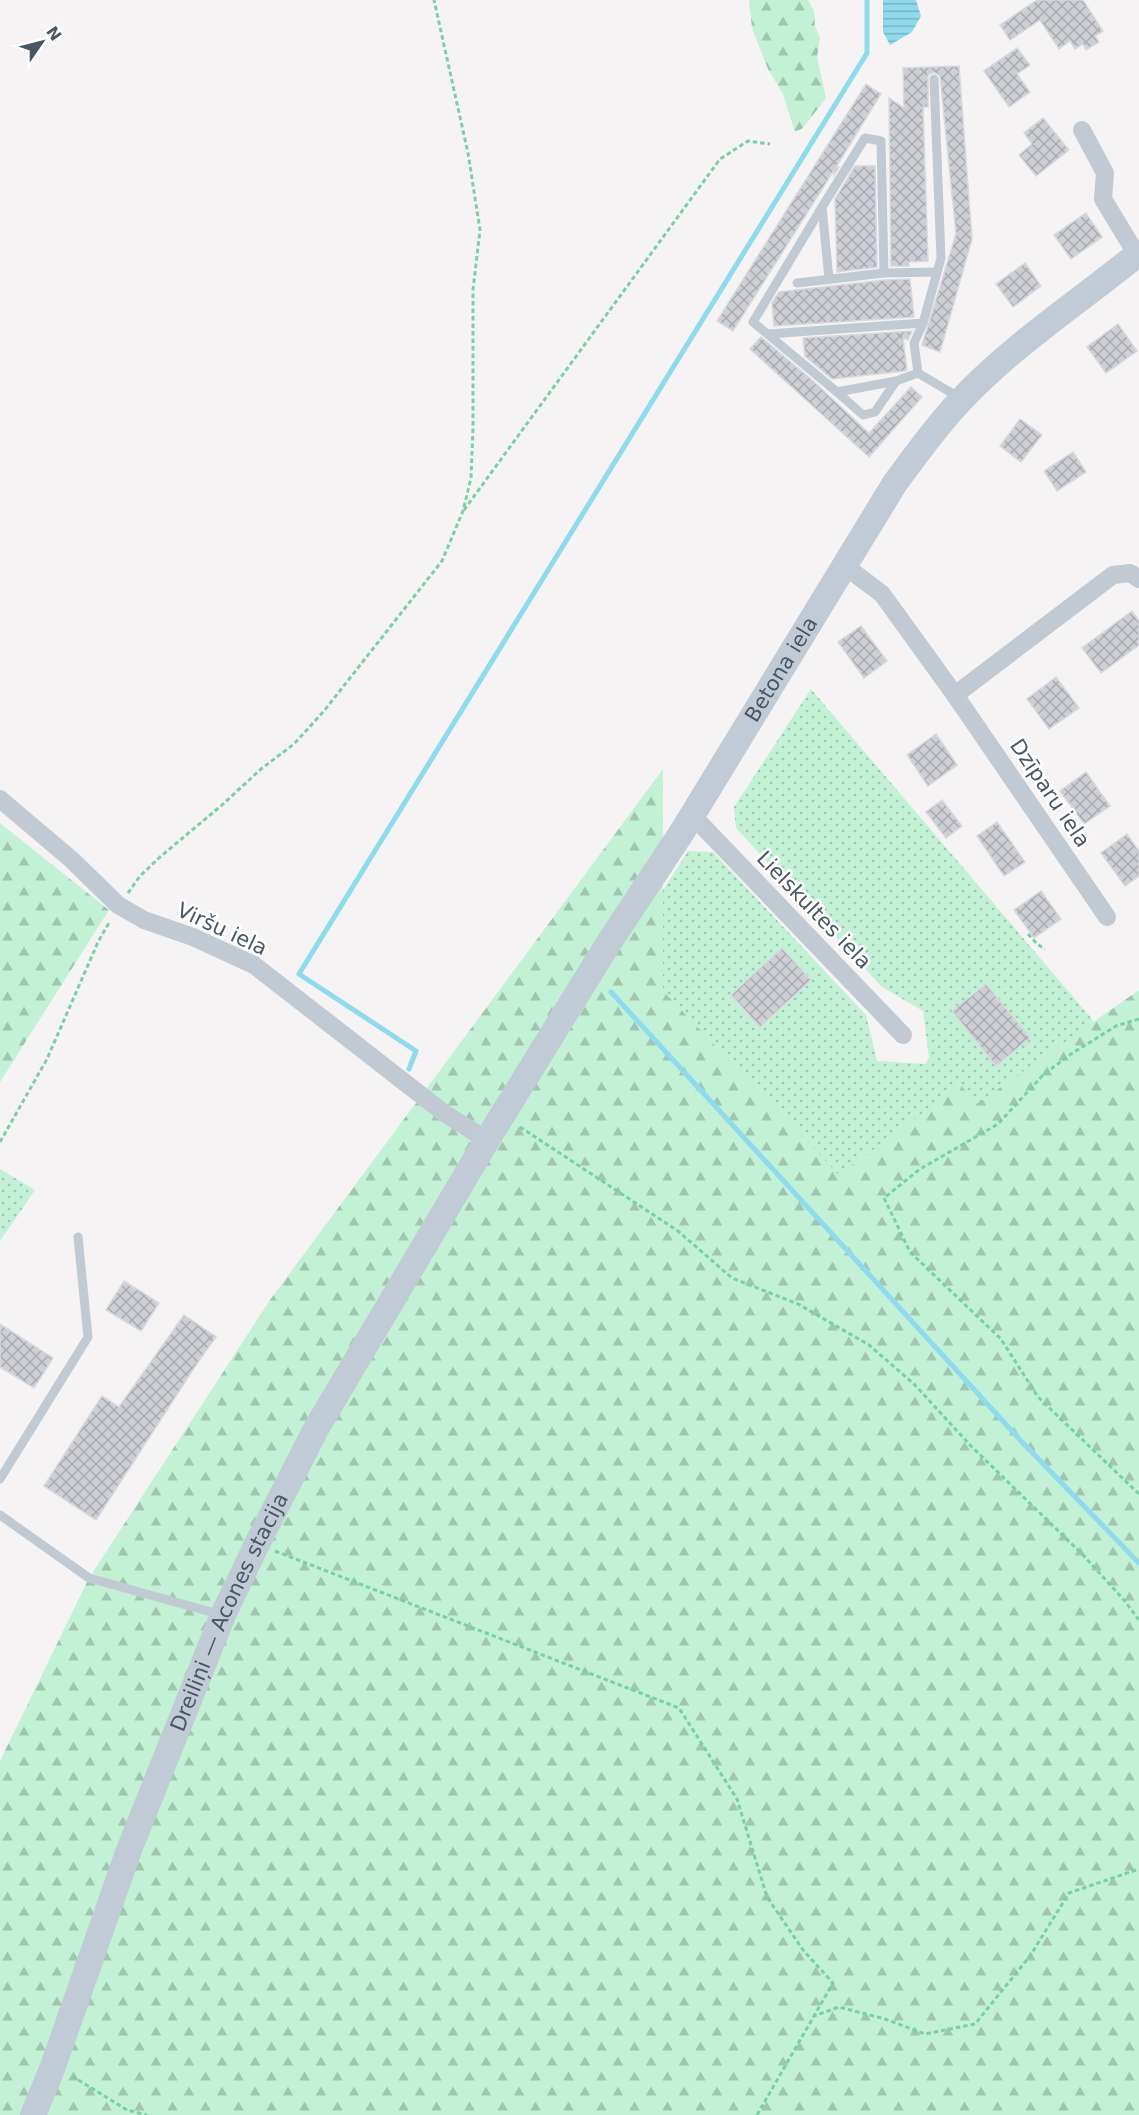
<svg xmlns="http://www.w3.org/2000/svg" width="1139" height="2115" viewBox="0 0 1139 2115" font-family="'DejaVu Sans',sans-serif">
  <defs>
    <pattern id="grass-dots" width="8" height="8" patternUnits="userSpaceOnUse" patternTransform="scale(1.5)"><rect width="8" height="8" fill="#c3f1d5"/><path d="M2 2h.1M6 6h.1" fill="none" stroke="#a0c6b0" stroke-width="1.8" stroke-linecap="round"/></pattern>
    <pattern id="forest-firs" width="22" height="20" patternUnits="userSpaceOnUse" patternTransform="scale(1.5)"><rect width="22" height="20" fill="#c3f1d5"/><path d="M5 1l3.5 6h-7zM16 11l3.5 6h-7z" fill="#a0c6b0"/></pattern>
    <pattern id="water-rules" width="6" height="5" patternUnits="userSpaceOnUse" patternTransform="scale(1.5)"><rect width="6" height="5" fill="#90daee"/><path d="M0 2.5h6" fill="none" stroke="#78b4c4"/></pattern>
    <pattern id="building-cross-hatch" width="8" height="8" patternUnits="userSpaceOnUse" patternTransform="scale(1.5)"><rect width="8" height="8" fill="#cdcfd5"/><path d="M0 0l8 8M0 8l8-8" fill="none" stroke="#a8abb0"/></pattern>
  </defs>
  <rect width="100%" height="100%" fill="#f5f3f3"/>
  <g fill="url(#grass-dots)">
    <path d="M811 689 1092 1019 1096 1028 861 1201 615 965 688 851 713 852 866 1015 877 1061 925 1064 929 1058 923 1011 882 987 736 828 734 807Z"/>
    <path d="M0 1169 35 1190 0 1241Z"/>
  </g>
  <g fill="url(#forest-firs)">
    <path d="M749 0H808L814 11 815 26 820 38 817 57 826 98 803 128 795 132 783 94 768 69 752 28Z"/>
    <path d="M663 769V991L839 1175 960 1085 978 1103 1139 990V2115H0V1761L89 1578 270 1300Z"/>
    <path d="M0 823 109 910 0 1082Z"/>
  </g>
  <path fill="url(#water-rules)" d="M883 0H916L921 16 912 32 890 45 883 32Z"/>
  <g fill="none" stroke-linecap="round" stroke-linejoin="round">
    <g stroke="#90daee" stroke-width="5">
      <path d="M611 992 1023 1443 1139 1563"/>
      <path d="M409 1069 416 1051 299 974 867 53V0"/>
    </g>
  </g>
  <g fill="url(#building-cross-hatch)" stroke="#d7d9de" stroke-width="1.5">
    <path d="M1037 0H1083L1103 31 1095 36 1099 42 1086 50 1083 44 1075 49 1070 41 1059 49 1040 20 1010 40 1000 25Z"/>
    <path d="M1017 48 1030 65 1017 74 1030 92 1009 107 984 71Z"/>
    <path d="M959 66 972 239 940 352 922 345 956 234 940 76 934 72 928 75V107H923L928 261 909 262V266H891L889 98 904 108 903 68Z"/>
    <path d="M866 84 881 94 836 167H839L834 175V170L733 331 717 321Z"/>
    <path d="M1043 118 1069 150 1036 176 1019 155 1032 144 1024 133Z"/>
    <path d="M855 166H875L877 267 837 272 835 199Z"/>
    <path d="M1086 213 1102 237 1071 259 1054 235Z"/>
    <path d="M1025 263 1041 286 1013 307 996 284Z"/>
    <path d="M910 279 914 317 774 326 772 303 779 292 884 280Z"/>
    <path d="M1118 324 1137 351 1106 373 1087 347Z"/>
    <path d="M912 331 908 340 903 338 907 370 904 371 832 379 805 356 803 338Z"/>
    <path d="M761 337 813 381 869 433 911 387 922 397 869 457 750 349Z"/>
    <path d="M1020 419 1042 435 1021 462 1000 446Z"/>
    <path d="M1073 452 1086 472 1057 491 1044 471Z"/>
    <path d="M1132 611 1139 621V645L1101 673 1082 648Z"/>
    <path d="M861 626 887 661 864 678 838 642Z"/>
    <path d="M1056 677 1079 708 1049 729 1027 699Z"/>
    <path d="M936 734 957 765 928 786 907 755Z"/>
    <path d="M1086 772 1110 806 1084 824 1060 791Z"/>
    <path d="M942 800 962 826 946 838 926 812Z"/>
    <path d="M997 822 1025 862 1004 876 977 836Z"/>
    <path d="M1127 834 1139 851V876L1125 886 1101 853Z"/>
    <path d="M1041 891 1061 919 1034 938 1014 910Z"/>
    <path d="M782 948 811 980 760 1027 731 995Z"/>
    <path d="M986 984 1030 1038 996 1066 952 1011Z"/>
    <path d="M124 1281 159 1303 141 1331 106 1310Z"/>
    <path d="M184 1315 216 1337 196 1365 96 1520 44 1486 102 1396 119 1407Z"/>
    <path d="M0 1324 53 1358 34 1388 0 1367Z"/>
  </g>
  <g fill="none" stroke-linecap="round" stroke-linejoin="round">
    <g stroke="#7ad0a6" stroke-width="3" stroke-dasharray="4.5 3" stroke-linecap="butt">
      <path d="M464 510 720 159 748 141 770 144"/>
      <path d="M128 893 140 876 160 857 222 805 261 769 294 744 324 711 442 561 463 511 471 478 473 428V290L480 230 468 153 434 0"/>
      <path d="M1028 934 1037 944 1045 949"/>
      <path d="M1139 1019 1116 1026 1071 1054 1043 1075 998 1124 920 1169 884 1198 910 1252 1001 1339 1038 1397 1139 1494"/>
      <path d="M520 1127 678 1231 732 1278 798 1304 869 1345 914 1384 970 1445 1083 1555 1124 1600 1139 1620"/>
      <path d="M0 1142 47 1059 98 942 110 921"/>
      <path d="M275 1551 679 1708 737 1799 767 1897 803 1950 833 1983 814 2016"/>
      <path d="M72 2076 127 2110 147 2115"/>
      <path d="M757 2115 814 2016 839 2007 885 2019 925 2034 975 2024 1030 1956 1069 1893 1139 1869"/>
    </g>
    <g stroke="#c1cad2" stroke-width="9">
      <path d="M822 207 753 322 837 392 896 381 918 373"/>
      <path d="M829 279 822 207 865 138 881 141 884 273"/>
      <path d="M797 283 884 273 936 272"/>
      <path d="M923 323 941 258 934 79"/>
      <path d="M768 334 923 323 914 343 918 373 960 398"/>
      <path d="M837 392 863 415 875 412 896 381"/>
      <path d="M0 1479 88 1337 78 1237"/>
      <path d="M0 1515 89 1578 222 1615"/>
    </g>
    <g stroke="#c1cad2" stroke-width="18">
      <path d="M1082 130 1105 173 1103 199 1137 255"/>
      <path d="M845 566 882 594 955 695 1107 917"/>
      <path d="M955 695 1113 575 1130 573 1139 579"/>
      <path d="M0 799 72 860 118 905 144 920 193 937 254 965 444 1113 487 1140"/>
      <path d="M692 815 903 1035"/>
    </g>
    <path stroke="#c1cbd6" stroke-width="26" id="s1" d="M33 2115 52 2069 129 1850 223 1615 257 1544 317 1427 487 1140 608 944 682 832 895 483C916 455 936 426 961 400 1014 344 1080 301 1139 253"/>
  </g>
  <g text-anchor="middle" dominant-baseline="central" stroke-width="5" stroke-linejoin="round" paint-order="stroke">
    <g font-size="21" fill="#4a5661" stroke="#fff">
      <text stroke="none"><textPath href="#s1" startOffset="1634">Betona iela</textPath></text>
      <text transform="translate(1050 793) rotate(56)">Dzīparu iela</text>
      <text transform="translate(814 910) rotate(46)">Lielskultes iela</text>
      <text transform="translate(222 929) rotate(25)">Viršu iela</text>
      <text stroke="none"><textPath href="#s1" startOffset="540">Dreiliņi — Acones stacija</textPath></text>
    </g>
  </g>
  <g transform="translate(42 42) rotate(55)" stroke="#ffffff" stroke-width="4.5" paint-order="stroke">
  <path d="M0-4.5L10 22L0 15L-10 22Z" fill="#4a5661"/>
  <text y="-9" font-size="16" font-weight="bold" text-anchor="middle" fill="#4a5661">N</text>
  </g>
</svg>
